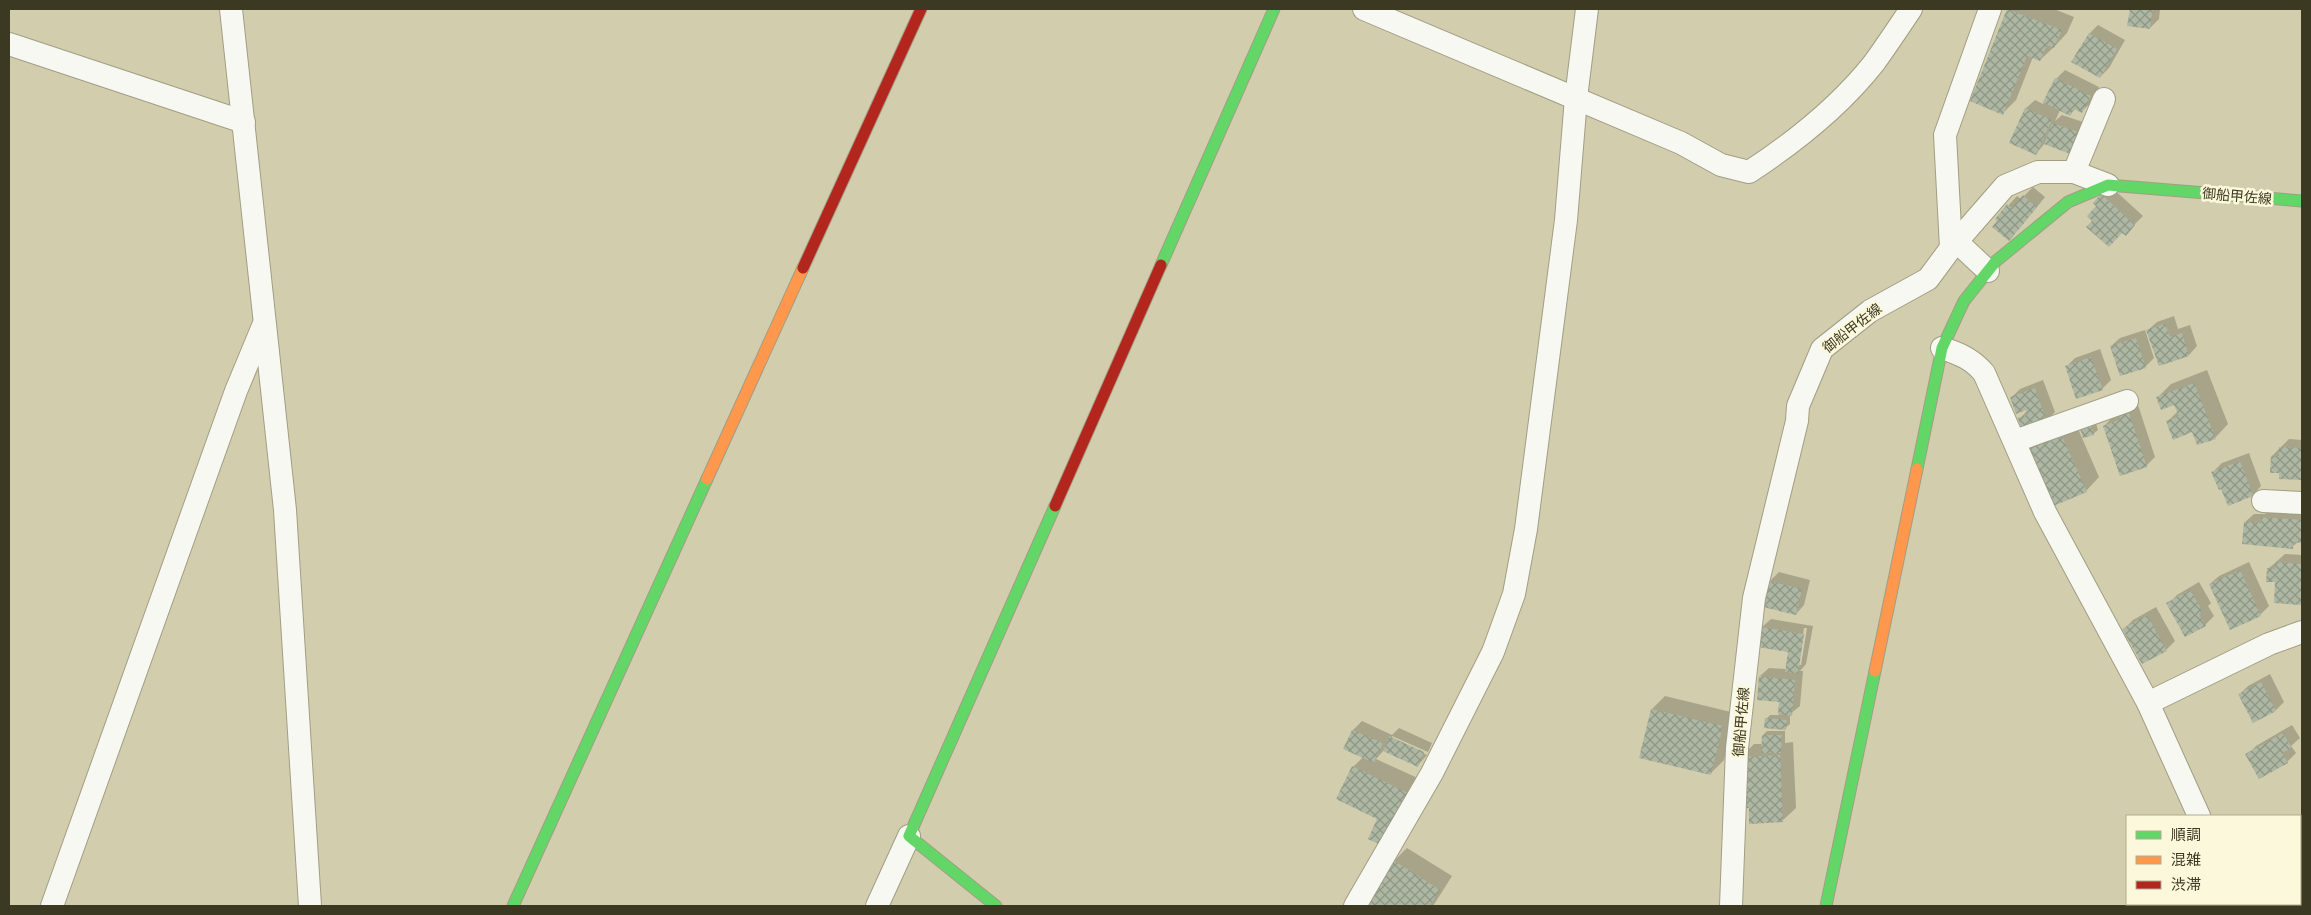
<svg xmlns="http://www.w3.org/2000/svg" width="2311" height="915" viewBox="0 0 2311 915" font-family="'IBM Plex Sans','Noto Sans JP',sans-serif">
  <defs>
    <pattern id="building-cross-hatch" width="8" height="8" patternUnits="userSpaceOnUse" patternTransform="scale(1.25)"><rect width="8" height="8" fill="#adb7a3"/><path d="M0 0l8 8M0 8l8-8" fill="none" stroke="#8e9684"/></pattern>
  </defs>
  <rect width="100%" height="100%" fill="#d1cdad"/>
  <g fill="#0003" fill-rule="evenodd">
    <path d="M2008 9H2054L2074 17 2067 33 2054 47 2040 60 2033 57 2016 100 2003 113 1971 100Z"/>
    <path d="M2131 9H2160L2159 19 2150 28 2129 25Z"/>
    <path d="M2098 25 2125 40 2109 68 2100 77 2073 61 2090 33Z"/>
    <path d="M2065 70 2099 87 2091 103 2082 111 2076 108 2070 115 2060 110 2055 121 2062 115 2089 124 2081 145 2045 143 2036 154 2011 143 2026 108 2035 100 2043 104 2056 79Z"/>
    <path d="M2110 186 2143 216 2134 225 2093 221 2098 206Z"/>
    <path d="M2033 187 2045 197 2018 230 1997 218 2017 196 2021 199Z"/>
    <path d="M2174 316 2178 329 2190 325 2197 346 2189 355 2148 330 2157 322Z"/>
    <path d="M2145 330 2154 358 2145 367 2111 346 2120 338Z"/>
    <path d="M2100 349 2111 380 2102 389 2066 367 2075 358Z"/>
    <path d="M2207 370 2228 424 2215 438 2167 422 2178 411 2175 403 2158 397 2171 384Z"/>
    <path d="M2043 380 2055 412 2046 421 2019 419 2027 411 2011 398 2020 389Z"/>
    <path d="M2138 405 2155 457 2146 466 2104 426 2113 417Z"/>
    <path d="M2095 420 2098 430 2093 434 2085 422Z"/>
    <path d="M2075 422 2099 477 2086 491 2027 450Z"/>
    <path d="M2289 439 2302 440V478L2280 477V472L2272 456Z"/>
    <path d="M2249 453 2261 486 2253 495 2229 504 2213 472 2222 463Z"/>
    <path d="M2271 509 2302 511V542H2298L2292 547 2245 522 2254 514H2265Z"/>
    <path d="M2285 554 2302 555V601L2300 603 2268 569Z"/>
    <path d="M2249 562 2269 606 2260 615 2210 584 2219 576Z"/>
    <path d="M1779 572 1810 580 1804 605 1796 614 1764 606 1770 581Z"/>
    <path d="M2199 582 2211 603 2208 606 2214 616 2205 625 2168 604 2177 595Z"/>
    <path d="M2156 607 2175 641 2166 650 2143 663 2124 629 2133 620Z"/>
    <path d="M1771 619 1813 626 1806 664 1800 671H1803L1800 706 1790 714V724L1785 728 1766 719 1770 715H1779L1780 701 1760 676 1769 668 1786 669 1789 651 1762 627ZM1804 628H1807L1801 665H1798Z"/>
    <path d="M2270 674 2284 702 2276 710 2239 695 2248 686Z"/>
    <path d="M1665 696 1735 713 1724 760 1711 773 1652 709Z"/>
    <path d="M1362 721 1392 735 1399 728 1432 743 1428 752 1392 736V739L1427 755 1418 765 1384 750 1376 759 1422 780 1379 818 1353 767 1363 757 1345 748 1353 730Z"/>
    <path d="M2292 725 2300 738 2291 746 2296 753 2287 762 2247 755 2256 746Z"/>
    <path d="M1767 731H1785V743L1793 742 1796 808 1782 821 1750 807 1741 757 1754 744H1763V735Z"/>
    <path d="M1407 848 1452 876 1433 906H1365L1394 861Z"/>
  </g>
  <g fill="url(#building-cross-hatch)">
    <path d="M2007 9 2062 30 2054 48 2047 45 2040 61 2027 56 2003 115 1970 101Z"/>
    <path d="M2130 9H2153L2150 29 2127 26Z"/>
    <path d="M2089 33 2117 49 2100 78 2071 62Z"/>
    <path d="M2055 78 2091 96 2082 113 2074 109 2070 116 2043 102Z"/>
    <path d="M2025 108 2052 120 2036 155 2009 143Z"/>
    <path d="M2052 123 2081 133 2073 155 2044 144Z"/>
    <path d="M2101 194 2135 225 2126 236 2122 233 2109 247 2086 227 2092 221 2087 216 2096 206 2093 203Z"/>
    <path d="M2023 195 2037 207 2009 241 1992 227 1997 221 1995 219 2007 204 2012 208Z"/>
    <path d="M2165 324 2170 337 2182 333 2189 356 2159 366 2146 330Z"/>
    <path d="M2136 338 2146 368 2120 376 2110 346Z"/>
    <path d="M2091 357 2103 390 2076 399 2065 366Z"/>
    <path d="M2194 383 2216 439 2197 445 2192 432 2173 440 2166 421 2179 416 2174 405 2161 410 2156 397Z"/>
    <path d="M2035 388 2047 422 2022 431 2018 418 2028 415 2026 410 2016 414 2010 397Z"/>
    <path d="M2129 413 2147 467 2120 476 2103 426 2121 419 2120 416Z"/>
    <path d="M2091 423 2094 435 2083 438 2079 426Z"/>
    <path d="M2061 434 2087 492 2051 507 2026 449Z"/>
    <path d="M2279 447 2302 448V480L2279 479V473H2270L2271 456H2279Z"/>
    <path d="M2240 461 2253 496 2228 506 2221 489 2219 490 2211 472Z"/>
    <path d="M2261 517 2302 520V543L2293 542V549L2242 544 2244 522 2261 523Z"/>
    <path d="M2275 562 2302 564 2301 605 2274 603 2275 582H2266L2267 568 2275 569Z"/>
    <path d="M2240 570 2261 616 2230 630 2209 584Z"/>
    <path d="M1769 581 1802 589 1796 615 1763 607Z"/>
    <path d="M2190 590 2203 612 2199 614 2206 626 2185 637 2166 603Z"/>
    <path d="M2147 615 2167 651 2142 664 2122 629Z"/>
    <path d="M1761 627 1804 634 1798 674 1785 672 1788 652 1758 647Z"/>
    <path d="M1759 676 1795 680 1792 716 1778 714 1779 702 1757 700Z"/>
    <path d="M2261 682 2276 711 2253 723 2238 694Z"/>
    <path d="M1651 709 1723 726 1711 775 1639 758Z"/>
    <path d="M1765 718 1787 720 1786 730 1764 728Z"/>
    <path d="M1352 730 1383 743 1374 763 1343 749Z"/>
    <path d="M2283 733 2292 748 2282 753 2288 763 2259 779 2245 754Z"/>
    <path d="M1762 735H1782L1781 753H1761Z"/>
    <path d="M1389 736 1424 752 1418 767 1383 751Z"/>
    <path d="M1780 755 1783 822 1749 824V808L1741 809 1739 757Z"/>
    <path d="M1352 766 1410 794 1385 847 1368 839 1377 819 1336 799Z"/>
    <path d="M1393 860 1440 890 1429 906H1364Z"/>
  </g>
  <g fill="none" stroke-linecap="round" stroke-linejoin="round">
    <g stroke="#a19e84" stroke-width="24">
      <g id="street">
        <path d="M231 9 285 510 310 906"/>
        <path d="M1364 9 1681 143 1721 165 1749 172C1795 142 1840 106 1874 63 1887 45 1899 27 1911 9"/>
        <path d="M9 44 244 122"/>
        <path d="M2074 172 2104 99"/>
        <path d="M1957 242 1988 271"/>
        <path d="M1951 248 1945 135 1990 9"/>
        <path d="M1942 348C1960 354 1972 359 1984 373L2045 512 2148 703 2199 816"/>
        <path d="M2015 441 2127 401"/>
        <path d="M2263 501 2302 503"/>
        <path d="M2148 703 2269 644 2302 632"/>
        <path d="M2238 904 2239 906"/>
        <path d="M52 906 236 391 263 326"/>
        <path d="M877 906 909 836"/>
        <path d="M1355 906 1432 773 1493 652 1514 594 1526 529 1566 220 1576 98 1587 9"/>
        <path d="M1731 906 1737 748 1754 598 1797 421 1798 406 1822 349 1870 311 1928 279 1951 248 2005 186 2038 172H2074L2108 185"/>
      </g>
    </g>
    <g stroke="#a19e84" stroke-width="13">
      <g id="fast">
        <path d="M1161 265 1274 9"/>
        <path d="M1917 469 1942 348 1964 301 1996 261 2068 202 2108 185 2302 201"/>
        <path d="M513 906 707 479"/>
        <path d="M996 906 909 836 1055 506"/>
        <path d="M1826 906 1875 671"/>
      </g>
    </g>
    <g stroke="#a19e84" stroke-width="13">
      <g id="slow">
        <path d="M707 479 803 268"/>
        <path d="M1875 671 1917 469"/>
      </g>
    </g>
    <g stroke="#a19e84" stroke-width="13">
      <g id="jam">
        <path d="M803 268 921 9"/>
        <path d="M1055 506 1161 265"/>
      </g>
    </g>
    <use href="#street" stroke="#f8f8f3" stroke-width="22"/>
    <use href="#fast" stroke="#63d668" stroke-width="11"/>
    <use href="#slow" stroke="#ff974d" stroke-width="11"/>
    <use href="#jam" stroke="#b3261e" stroke-width="11"/>
  </g>
  <g text-anchor="middle" dominant-baseline="central" stroke-width="5" stroke-linejoin="round" paint-order="stroke">
    <g font-size="14" fill="#3c3922" stroke="#fbf8db">
      <text transform="translate(2237 196) rotate(5)">御船甲佐線</text>
      <text transform="translate(1852 328) rotate(-38)">御船甲佐線</text>
      <text transform="translate(1741 722) rotate(-85)">御船甲佐線</text>
    </g>
  </g>
  <rect width="2311" height="915" fill="none" stroke="#3c3922" stroke-width="20"/>
  <rect x="2126" y="815" width="175" height="90" fill="#fbf8db" stroke="#afac91"/>
  <rect x="2136" y="831" width="25" height="8" fill="#63d668" stroke="#afac91"/>
  <text x="2171" y="840" font-size="15" fill="#3c3922">順調</text>
  <rect x="2136" y="856" width="25" height="8" fill="#ff974d" stroke="#afac91"/>
  <text x="2171" y="865" font-size="15" fill="#3c3922">混雑</text>
  <rect x="2136" y="881" width="25" height="8" fill="#b3261e" stroke="#afac91"/>
  <text x="2171" y="890" font-size="15" fill="#3c3922">渋滞</text>
</svg>
